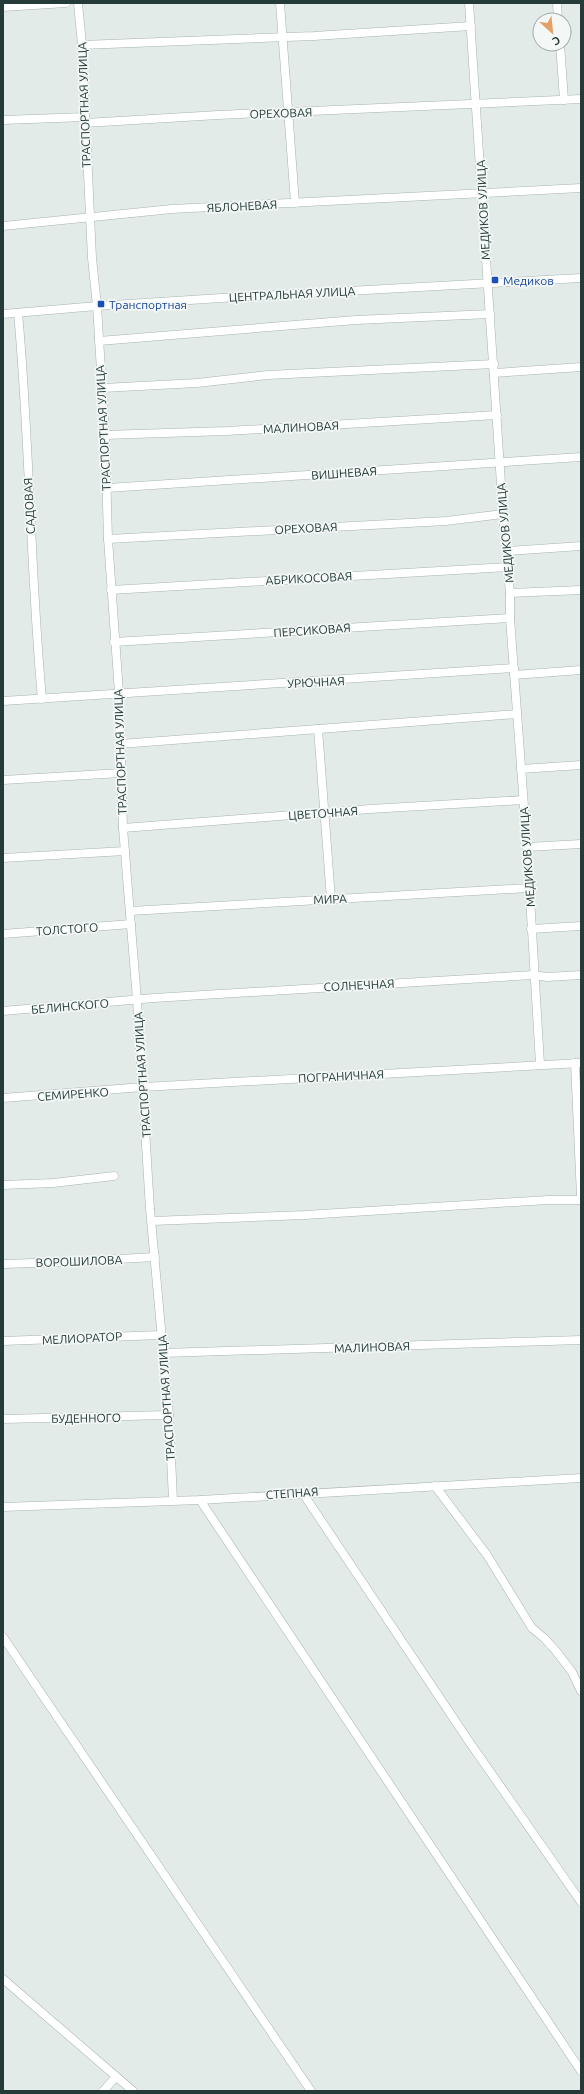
<svg xmlns="http://www.w3.org/2000/svg" width="584" height="2094" viewBox="0 0 584 2094" font-family="Ubuntu,sans-serif">
  <rect width="100%" height="100%" fill="#e3ebe9"/>
  <g fill="none" stroke-linecap="round" stroke-linejoin="round">
    <g stroke="#a6b3b1" stroke-width="9">
      <g id="minor">
        <path d="M78 3 82 45 92 258 97 306 105 435 108 539 119 693 123 828 137 1000 150 1209 169 1415 173 1500"/>
        <path d="M280 3 295 203"/>
        <path d="M469 3 503 514 510 593V618L527 847 540 1064"/>
        <path d="M557 3 558 20"/>
        <path d="M3 7 66 3"/>
        <path d="M560 44 564 100"/>
        <path d="M82 45 314 36 471 26"/>
        <path d="M3 120 85 117"/>
        <path d="M85 123 218 115 581 99"/>
        <path d="M3 226 172 209 581 188"/>
        <path d="M18 313C30 442 30 571 42 699"/>
        <path d="M3 314 97 306 221 298 581 278"/>
        <path d="M99 341 356 320 490 314"/>
        <path d="M494 373 581 367"/>
        <path d="M103 388 197 383 268 375 494 364"/>
        <path d="M105 435 227 431 497 415"/>
        <path d="M107 488 581 457"/>
        <path d="M108 539 446 521 503 514"/>
        <path d="M507 551 581 546"/>
        <path d="M111 590 508 567"/>
        <path d="M510 593 581 590"/>
        <path d="M114 642 510 618"/>
        <path d="M514 675 581 670"/>
        <path d="M3 701 514 668"/>
        <path d="M318 729 331 899"/>
        <path d="M120 744 517 714"/>
        <path d="M521 769 581 765"/>
        <path d="M3 780 121 773"/>
        <path d="M123 828 370 809 523 800"/>
        <path d="M527 847 581 844"/>
        <path d="M3 858 125 851"/>
        <path d="M130 911 529 888"/>
        <path d="M531 929 581 926"/>
        <path d="M3 934 131 924"/>
        <path d="M3 1011 154 998 533 975 547 977 581 975"/>
        <path d="M575 1063 581 1196"/>
        <path d="M3 1098 143 1087 581 1063"/>
        <path d="M3 1185 53 1183 114 1176"/>
        <path d="M152 1221 305 1215 548 1200H581"/>
        <path d="M3 1264 64 1262 155 1257"/>
        <path d="M3 1341 161 1335"/>
        <path d="M163 1353 581 1340"/>
        <path d="M3 1419 169 1415"/>
        <path d="M435 1486 487 1555 532 1628 544 1638 556 1651 572 1672 581 1691"/>
        <path d="M302 1492 468 1740 581 1902"/>
        <path d="M200 1500 581 2071"/>
        <path d="M3 1507 200 1500 581 1478"/>
        <path d="M3 1637 311 2091"/>
        <path d="M3 1979 133 2091"/>
        <path d="M103 2091 116 2077"/>
      </g>
    </g>
    <use href="#minor" stroke="#fff" stroke-width="8"/>
  </g>
  <g fill="#1a4fb4" stroke="#f3f8f7" stroke-width="1.5">
    <rect x="491" y="276" width="8" height="8" rx="2"/>
    <rect x="97" y="300" width="8" height="8" rx="2"/>
  </g>
  <g text-anchor="middle" dominant-baseline="central" stroke-width="3.5" stroke-linejoin="round" paint-order="stroke">
    <g font-size="12" fill="#243b39" stroke="#f3f8f7">
      <text transform="translate(84 105) rotate(-92)">ТРАСПОРТНАЯ УЛИЦА</text>
      <text transform="translate(281 113) rotate(-2)">ОРЕХОВАЯ</text>
      <text transform="translate(242 206) rotate(-3)">ЯБЛОНЕВАЯ</text>
      <text transform="translate(483 210) rotate(-93)">МЕДИКОВ УЛИЦА</text>
      <text transform="translate(292 294) rotate(-3)">ЦЕНТРАЛЬНАЯ УЛИЦА</text>
      <text transform="translate(301 427) rotate(-3)">МАЛИНОВАЯ</text>
      <text transform="translate(103 428) rotate(-93)">ТРАСПОРТНАЯ УЛИЦА</text>
      <text transform="translate(344 473) rotate(-4)">ВИШНЕВАЯ</text>
      <text transform="translate(29 506) rotate(-93)">САДОВАЯ</text>
      <text transform="translate(306 528) rotate(-3)">ОРЕХОВАЯ</text>
      <text transform="translate(505 533) rotate(-95)">МЕДИКОВ УЛИЦА</text>
      <text transform="translate(309 578) rotate(-3)">АБРИКОСОВАЯ</text>
      <text transform="translate(312 630) rotate(-4)">ПЕРСИКОВАЯ</text>
      <text transform="translate(316 682) rotate(-3)">УРЮЧНАЯ</text>
      <text transform="translate(120 752) rotate(-92)">ТРАСПОРТНАЯ УЛИЦА</text>
      <text transform="translate(323 813) rotate(-4)">ЦВЕТОЧНАЯ</text>
      <text transform="translate(527 857) rotate(-94)">МЕДИКОВ УЛИЦА</text>
      <text transform="translate(330 899) rotate(-3)">МИРА</text>
      <text transform="translate(67 929) rotate(-4)">ТОЛСТОГО</text>
      <text transform="translate(359 985) rotate(-3)">СОЛНЕЧНАЯ</text>
      <text transform="translate(70 1006) rotate(-5)">БЕЛИНСКОГО</text>
      <text transform="translate(142 1075) rotate(-94)">ТРАСПОРТНАЯ УЛИЦА</text>
      <text transform="translate(341 1076) rotate(-3)">ПОГРАНИЧНАЯ</text>
      <text transform="translate(73 1094) rotate(-4)">СЕМИРЕНКО</text>
      <text transform="translate(79 1261) rotate(-2)">ВОРОШИЛОВА</text>
      <text transform="translate(82 1338) rotate(-3)">МЕЛИОРАТОР</text>
      <text transform="translate(372 1347) rotate(-2)">МАЛИНОВАЯ</text>
      <text transform="translate(166 1398) rotate(-94)">ТРАСПОРТНАЯ УЛИЦА</text>
      <text transform="translate(86 1418) rotate(-1)">БУДЕННОГО</text>
      <text transform="translate(292 1493) rotate(-4)">СТЕПНАЯ</text>
    </g>
    <g font-size="12" fill="#164399" stroke="#f3f8f7" text-anchor="start">
      <text x="503" y="280">Медиков</text>
      <text x="109" y="304">Транспортная</text>
    </g>
  </g>
  <rect width="584" height="2094" fill="none" stroke="#243b39" stroke-width="8"/>
  <g transform="translate(552 32) rotate(153)"><circle r="19" fill="#f3f8f7" stroke="#a0acab"/>
  <path d="M0-3L7 15L0 10L-7 15Z" fill="#e4a068"/>
  <text y="-6" font-size="11" font-weight="bold" text-anchor="middle" fill="#243b39">С</text>
  </g>
</svg>
